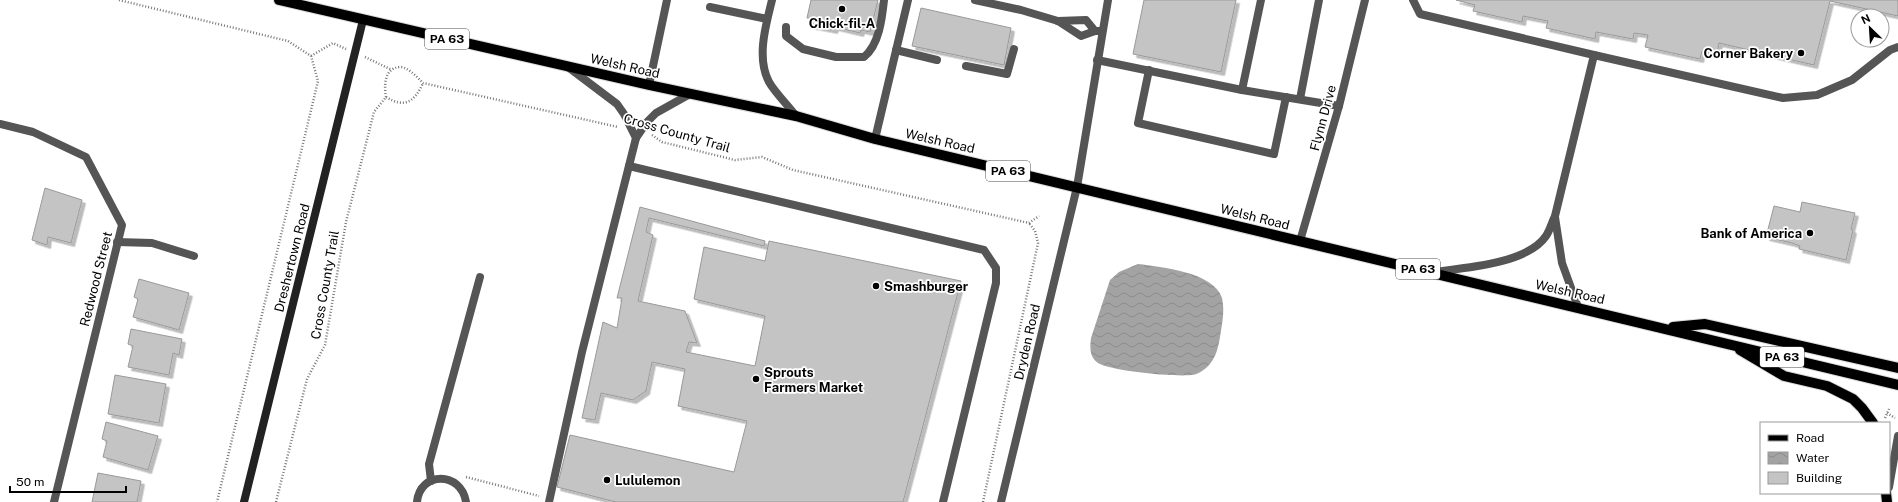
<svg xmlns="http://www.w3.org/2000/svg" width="1898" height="502" viewBox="0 0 1898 502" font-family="'Public Sans',sans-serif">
  <defs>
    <pattern id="water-waves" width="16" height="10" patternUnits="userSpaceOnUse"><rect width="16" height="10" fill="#a3a3a3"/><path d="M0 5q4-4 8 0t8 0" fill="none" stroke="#8b8b8b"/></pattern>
    <filter id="shadow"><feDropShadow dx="3.5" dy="3.5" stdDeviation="0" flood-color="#0004"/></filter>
  </defs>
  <rect width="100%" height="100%" fill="#fff"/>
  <path fill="url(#water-waves)" d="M1138 264C1161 267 1214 272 1222 298 1225 311 1222 324 1220 337 1218 350 1214 364 1202 371 1199 373 1195 375 1191 375 1174 377 1111 371 1098 363 1089 357 1090 347 1091 338L1110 280 1119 272Z"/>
  <g fill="#c4c4c4" stroke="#999" filter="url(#shadow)">
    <path d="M811 0H878L870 32 861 30 860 33 835 27 834 30 809 25 811 18H807Z"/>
    <path d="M1144 0H1236L1221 72 1133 54Z"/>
    <path d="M1456 0H1898V16L1830 1 1814 65 1719 43 1717 54 1702 51 1700 59 1645 47 1648 35 1634 33 1633 39 1596 32 1595 39 1546 28 1548 21 1523 16 1522 22 1473 11 1475 5Z"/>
    <path d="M921 8 1011 28 1004 65 912 46Z"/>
    <path d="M45 188 82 200 71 243 48 237 47 245 32 240Z"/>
    <path d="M1802 202 1855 213 1851 229 1853 230 1846 260 1799 249 1800 246 1792 243 1766 237 1774 206 1800 212Z"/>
    <path d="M640 207 765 241 764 246 649 218 646 232 653 235 638 301 685 311 697 343 689 342 686 352 755 366 765 316 694 299 704 247 765 261 769 241 961 281 903 502H616L557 487 570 435 734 472 747 421 678 406 685 369 652 362 646 391 633 400 601 393 595 420 582 418 603 322 617 328 622 298H617Z"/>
    <path d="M139 279 189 293 179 330 133 317 138 299 134 297Z"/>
    <path d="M131 329 182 339 179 355 173 353 169 375 128 367 133 346 128 344Z"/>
    <path d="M115 375 166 384 159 423 108 414Z"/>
    <path d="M106 422 158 436 148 470 103 457 107 441 102 439Z"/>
    <path d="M98 473 141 481 137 502H92Z"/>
  </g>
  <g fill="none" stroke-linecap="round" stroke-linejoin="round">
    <g stroke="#dbdbdb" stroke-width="12">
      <g id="primary">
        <path d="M279 0 649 85 796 116 875 139 1898 385"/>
        <path d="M1673 327 1705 324 1898 368"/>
        <path d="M1740 350 1784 376 1827 386 1853 399 1862 408 1873 423"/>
        <path d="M1886 493 1887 502"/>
      </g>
    </g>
    <g stroke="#777" stroke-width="2.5" stroke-dasharray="1 2" stroke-linecap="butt">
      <path d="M119 0 288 41 311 56 318 81 217 502"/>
      <path d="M311 56 333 43 346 49"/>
      <path d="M365 57 392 70"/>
      <path d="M386 97C405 109 415 101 423 83"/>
      <path d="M652 135 662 142 735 160 762 157 793 170 1029 223 1039 216"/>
      <path d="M1887 413 1895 418"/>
      <path d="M1885 418 1890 407"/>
      <path d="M466 477 539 496"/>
      <path d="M276 502 307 379 325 345 346 222 374 112 386 97C384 86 384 68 400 67 408 67 417 77 423 83L618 127"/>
      <path d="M983 502 1038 243 1035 231 1029 223"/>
    </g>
    <g stroke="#555" stroke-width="8">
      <path d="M772 0C766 25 756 57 769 82 776 94 788 105 796 116"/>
      <path d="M975 0 1021 10 1058 21 1081 36 1095 31H1102"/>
      <path d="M1413 0 1420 14 1594 55 1555 216C1552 222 1550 230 1546 236 1527 264 1464 268 1433 272"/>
      <path d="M710 7 767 19"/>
      <path d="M1058 21 1086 20 1095 31"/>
      <path d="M786 27V36L803 49 836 57H864C879 45 882 19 884 0"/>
      <path d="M896 50 937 60"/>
      <path d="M1594 55 1783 98 1817 95 1852 80 1890 50 1898 47"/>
      <path d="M1097 60 1242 90 1339 106"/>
      <path d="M966 66 1007 74 1014 49"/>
      <path d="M568 67 617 104 624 114 636 138"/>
      <path d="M1149 70 1138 123 1274 154 1286 97"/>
      <path d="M1242 90 1261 0"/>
      <path d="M1300 99 1319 0"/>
      <path d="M875 139 908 0"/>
      <path d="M629 166 984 250 996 268V283L943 502"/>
      <path d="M1555 217 1562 263 1578 307"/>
      <path d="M117 242 152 243 194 256"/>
      <path d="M431 481 429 464 480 277"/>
      <path d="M417 502C420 471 461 471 466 502"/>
      <path d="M549 502 582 352 636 138 647 122 656 113 690 94"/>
    </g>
    <g stroke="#555" stroke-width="8">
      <path d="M649 85 667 0"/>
      <path d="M0 124 33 132 86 157 122 225 54 502"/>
      <path d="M1300 241 1339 106 1365 0"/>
      <path d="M1889 487 1898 436"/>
      <path d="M1001 502 1077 187 1108 0"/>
    </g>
    <path stroke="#222" stroke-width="8" d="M244 502 363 20"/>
    <use href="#primary" stroke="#000" stroke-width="10"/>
  </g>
  <g fill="#000" stroke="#fff" stroke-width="1.5">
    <circle cx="842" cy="9" r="4"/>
    <circle cx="1801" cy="53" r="4"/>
    <circle cx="1810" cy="233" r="4"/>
    <circle cx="876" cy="286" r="4"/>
    <circle cx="756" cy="379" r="4"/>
    <circle cx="607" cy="480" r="4"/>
  </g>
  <g text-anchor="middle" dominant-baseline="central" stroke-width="3.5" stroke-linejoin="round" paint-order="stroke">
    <g fill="#fff" stroke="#4c4c4c" stroke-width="1">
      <rect x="425" y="29" width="44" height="20" rx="3"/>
      <rect x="986" y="161" width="44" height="20" rx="3"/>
      <rect x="1396" y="259" width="44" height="20" rx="3"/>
      <rect x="1760" y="347" width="44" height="20" rx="3"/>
    </g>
    <g font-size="12" font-weight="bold" fill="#000">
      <text x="447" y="39">PA 63</text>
      <text x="1008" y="171">PA 63</text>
      <text x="1418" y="269">PA 63</text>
      <text x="1782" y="357">PA 63</text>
    </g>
    <g font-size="13" font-weight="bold" fill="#000" stroke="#fff" text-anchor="start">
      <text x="842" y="23" text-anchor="middle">Chick-fil-A</text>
      <text x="1793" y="53" text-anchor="end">Corner Bakery</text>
      <text x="1802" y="233" text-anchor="end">Bank of America</text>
      <text x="884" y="286">Smashburger</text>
      <text x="764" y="372">Sprouts<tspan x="764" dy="15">Farmers Market</tspan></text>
      <text x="615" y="480">Lululemon</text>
    </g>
    <g font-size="13" fill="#000" stroke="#fff">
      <text transform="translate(625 66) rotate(13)">Welsh Road</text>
      <text transform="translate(1323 118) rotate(-75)">Flynn Drive</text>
      <text transform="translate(677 133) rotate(16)">Cross County Trail</text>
      <text transform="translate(940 141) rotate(13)">Welsh Road</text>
      <text transform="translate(1255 217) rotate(14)">Welsh Road</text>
      <text transform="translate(292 258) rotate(-76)">Dreshertown Road</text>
      <text transform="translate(96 279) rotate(-76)">Redwood Street</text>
      <text transform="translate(325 285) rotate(-80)">Cross County Trail</text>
      <text transform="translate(1570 292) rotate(13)">Welsh Road</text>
      <text transform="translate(1027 342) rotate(-77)">Dryden Road</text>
    </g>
  </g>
  <rect x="1760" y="422" width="130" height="72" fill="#ffffff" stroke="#999999"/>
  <rect x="1768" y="435" width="20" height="6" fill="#000000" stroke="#999999"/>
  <text x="1796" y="442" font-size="12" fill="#000000">Road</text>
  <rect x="1768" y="452" width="20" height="12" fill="url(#water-waves)" stroke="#999999"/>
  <text x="1796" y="462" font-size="12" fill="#000000">Water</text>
  <rect x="1768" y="472" width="20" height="12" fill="#c4c4c4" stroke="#999999"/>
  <text x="1796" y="482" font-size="12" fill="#000000">Building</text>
  <g transform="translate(1870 28) rotate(335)"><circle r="19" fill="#ffffff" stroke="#999999"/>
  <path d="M0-3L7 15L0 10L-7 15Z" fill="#000000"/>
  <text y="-6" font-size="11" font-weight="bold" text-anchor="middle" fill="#000000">N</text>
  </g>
  <path d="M10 486v6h116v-6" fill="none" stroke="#000000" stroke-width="2"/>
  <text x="16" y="486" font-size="12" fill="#000000" stroke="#ffffff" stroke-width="3" paint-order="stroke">50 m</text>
</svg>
